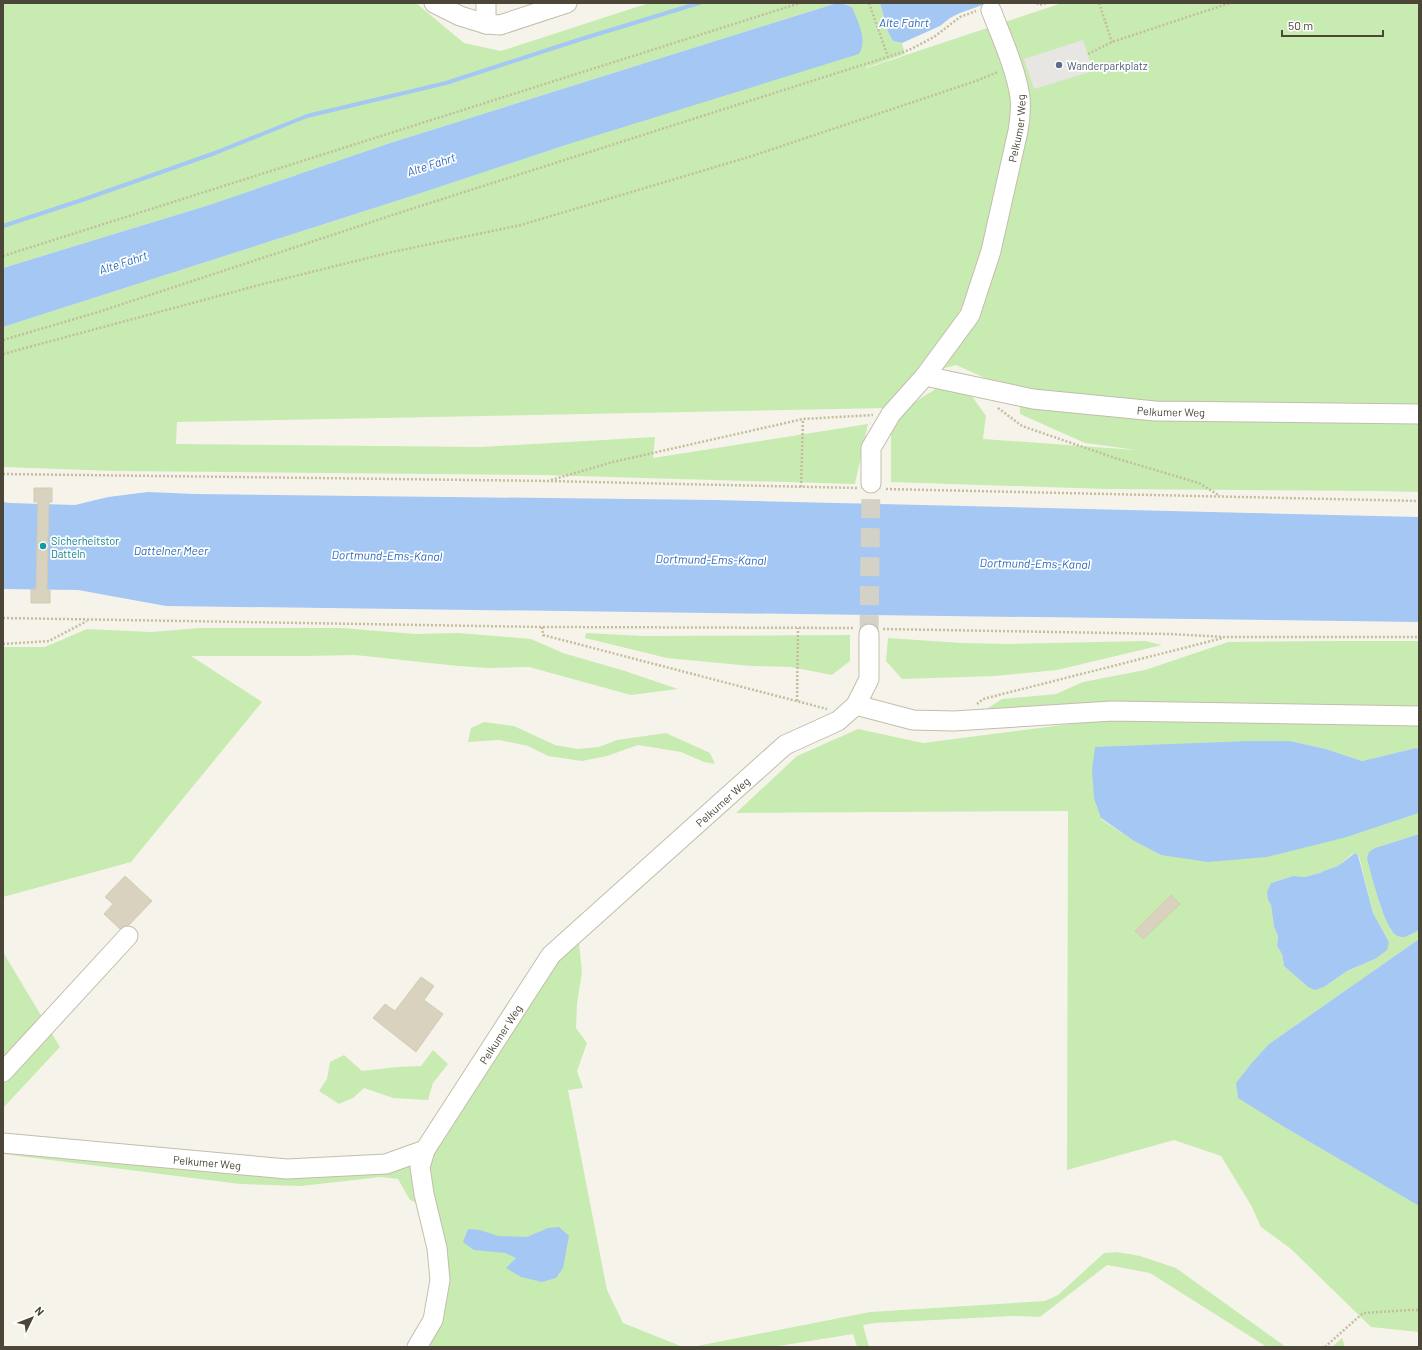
<svg xmlns="http://www.w3.org/2000/svg" width="1422" height="1350" viewBox="0 0 1422 1350" font-family="Barlow,sans-serif">
  <rect width="100%" height="100%" fill="#f6f4ea"/>
  <g fill="#c8ebb2" fill-rule="evenodd">
    <path d="M3 3H416L464 43 501 51 649 3H837L390 143 209 205 3 268Z"/>
    <path d="M841 3H880L888 32 893 41 902 43 905 54 868 67 866 65 867 68 1062 3H1419V409L1155 404 1005 387 956 365 918 375 888 408 177 422 176 444 481 447 655 437 653 458 868 424 855 484 542 475 115 471 3 467V327L415 195 572 143 852 7Z"/>
    <path d="M941 386 969 392 986 416 983 439 1136 450 1085 443 1020 414V403L1419 419V492L1376 491 1106 489 891 482V432C895 412 924 396 941 386Z"/>
    <path d="M200 628H342L415 634 458 633 531 639 563 653 625 671 678 689 631 695 529 667 489 668 458 666 355 655 307 656H191L262 702 131 862 3 897V647H45L87 629 151 632Z"/>
    <path d="M586 633 644 636 850 635V661L832 675 791 667 751 666 667 658 585 638Z"/>
    <path d="M888 638 961 643 1009 644 1145 641 1162 645 1057 670 995 676 902 679 886 661Z"/>
    <path d="M1336 641H1419V710H985L1002 699 1056 694 1083 682 1145 670 1228 642Z"/>
    <path d="M1116 718 1419 724V749L1416 748 1362 761 1326 749 1290 741H1249L1101 819 1134 841 1161 855 1347 837 1419 813V834L1381 846 1374 884 1381 908 1391 931 1409 936 1419 930V939L1269 1044 1286 1128 1419 1206V1336L1418 1332 1371 1327 1291 1249 1261 1227 1251 1205 1221 1156 1174 1140 1067 1170 1068 811 736 813 797 756 858 729 923 743ZM1355 853 1359 856 1373 913 1389 942 1375 959 1347 971 1324 987H1308L1284 966 1282 954 1277 946 1278 936 1274 927 1271 905V883L1293 876 1305 877 1321 873 1326 870 1338 866 1351 855Z"/>
    <path d="M484 722 514 726 555 745 578 749 599 747 617 740 666 733 710 753 715 764 704 762 681 752 638 745 607 756 582 761 548 756 528 746 499 740 468 742 471 728Z"/>
    <path d="M579 943 582 972 577 1004 576 1028 587 1043 577 1071 583 1088 568 1090 607 1290 623 1323 683 1347H422L438 1319 426 1168 436 1146 552 960Z"/>
    <path d="M3 952 60 1047 3 1108Z"/>
    <path d="M433 1050 448 1064 433 1083 428 1100 393 1098 364 1088 353 1098 339 1104 319 1091 327 1079 330 1062 344 1055 362 1071 397 1067 421 1066Z"/>
    <path d="M3 1148 389 1168 416 1166 423 1206 410 1200 398 1179 381 1177 301 1186 240 1184 3 1154Z"/>
    <path d="M1117 1252 1140 1256 1176 1268 1286 1347H1267L1150 1273 1107 1265 1040 1317 1013 1316 875 1323 863 1325 869 1347H857L853 1334 773 1347H692L870 1312 1045 1301 1058 1295 1104 1253Z"/>
    <path d="M1342 1338 1345 1347H1332Z"/>
  </g>
  <path fill="#e7e6e2" d="M1083 40 1093 71 1034 89 1024 59Z"/>
  <g fill="#a5c7f4">
    <path d="M837 3H841L852 7C858 23 868 38 859 54L572 143 415 195 3 327V268L209 205 390 143Z"/>
    <path d="M880 3H988L960 13 950 18 940 26 902 43 893 41 888 32Z"/>
    <path d="M148 492 195 494 715 500 1419 517V622L166 606 78 590 3 589V502L10 503 75 505 108 497Z"/>
    <path d="M1249 741H1290L1326 749 1362 761 1416 748 1419 749V813L1347 837 1267 857 1208 862 1161 855 1134 841 1101 818 1094 798 1092 770 1095 747Z"/>
    <path d="M1419 834V930C1412 934 1404 940 1396 935 1384 928 1371 873 1367 858L1369 852 1375 848Z"/>
    <path d="M1355 853 1358 855 1373 913 1389 942 1387 950 1375 959 1347 971 1324 987 1315 990 1308 987 1284 966 1282 954 1277 946 1278 936 1274 927 1271 905 1268 900 1267 892 1271 883 1293 876 1305 877 1320 873 1326 870 1338 866Z"/>
    <path d="M1419 939V1206L1286 1128 1238 1098 1236 1083 1251 1064 1269 1044Z"/>
    <path d="M559 1227 569 1236 563 1268 556 1278 542 1282 521 1277 506 1268 516 1258 505 1253 474 1250 463 1242 468 1229 480 1230 498 1236 527 1237 548 1228Z"/>
  </g>
  <g fill="none" stroke-linecap="round" stroke-linejoin="round">
    <path stroke="#a5c7f4" stroke-width="4" d="M3 226 85 199 215 153 307 116 446 83 575 41 699 3"/>
  </g>
  <g fill="#d8d2bf" stroke="#d3ccb2">
    <path d="M34 488H52V502H49L47 590H50V603H31V589H36L38 502H34Z"/>
    <path d="M125 876 152 901 129 925 124 926 120 929 104 914 113 904 105 897Z"/>
    <path d="M1171 895 1180 904 1143 939 1135 931Z"/>
    <path d="M421 977 434 986 424 1000 443 1014 416 1052 373 1018 385 1004 395 1011Z"/>
  </g>
  <g fill="none" stroke-linecap="round" stroke-linejoin="round">
    <path stroke="#d4d1c6" stroke-width="19" stroke-dasharray="19 10" stroke-linecap="butt" d="M869 634 871 483"/>
    <g stroke="#c2beac" stroke-width="21">
      <g id="minor">
        <path d="M434 3 460 16 486 24 500 25 567 3"/>
        <path d="M486 24V3"/>
        <path id="s1" d="M925 376 1033 399 1155 411 1419 414"/>
        <path id="s2" d="M871 483V448L891 414 925 376 970 315 991 251 1018 131C1020 120 1021 108 1020 97 1016 69 1001 36 991 10"/>
        <path d="M856 705 913 720 954 721 1112 711 1419 716"/>
        <path d="M3 1072 128 936"/>
        <path id="s3" d="M3 1143 287 1169 386 1164 425 1150 551 955 785 745 838 721 856 705 869 679V634"/>
        <path d="M417 1347 433 1320 440 1280 437 1248 424 1194 420 1167 425 1150"/>
      </g>
    </g>
    <g stroke="#c4bd9d" stroke-width="2.5" stroke-dasharray="2 2" stroke-linecap="butt">
      <path d="M869 3 888 57"/>
      <path d="M1037 3 1039 5 1048 3"/>
      <path d="M1099 3 1112 42"/>
      <path d="M1088 54 1112 42 1230 3"/>
      <path d="M3 256 800 3"/>
      <path d="M3 340 95 313 408 210 909 50 934 37 960 17 976 11"/>
      <path d="M3 354 263 284 392 252 521 225 752 156 976 81 998 72"/>
      <path d="M998 408 1022 426 1115 458 1199 483 1220 496"/>
      <path d="M3 474 549 481 857 488"/>
      <path d="M551 480 613 462 803 419 873 415"/>
      <path d="M801 487 803 419"/>
      <path d="M886 489 1419 501"/>
      <path d="M3 618 542 627 854 628"/>
      <path d="M542 627 543 635 827 709"/>
      <path d="M883 629 1170 634 1225 637H1419"/>
      <path d="M3 644 49 641 87 621"/>
      <path d="M797 701 798 628"/>
      <path d="M977 704 983 699 1223 638"/>
      <path d="M1325 1347 1363 1313 1410 1310H1419"/>
    </g>
    <use href="#minor" stroke="#fff" stroke-width="19"/>
  </g>
  <circle fill="#5c6f8a" stroke="#fff" stroke-width="1.5" cx="1059" cy="65" r="4"/>
  <circle fill="#0f9aa8" stroke="#fff" stroke-width="1.5" cx="43" cy="546" r="4"/>
  <g text-anchor="middle" dominant-baseline="central" stroke-width="3.5" stroke-linejoin="round" paint-order="stroke">
    <g font-size="11" fill="#4e5e75" stroke="#fff" text-anchor="start">
      <text x="1067" y="65">Wanderparkplatz</text>
    </g>
    <g font-size="11" fill="#4b4638" stroke="#fff">
      <text stroke="none"><textPath href="#s2" startOffset="394">Pelkumer Weg</textPath></text>
      <text stroke="none"><textPath href="#s1" startOffset="249">Pelkumer Weg</textPath></text>
      <text stroke="none"><textPath href="#s3" startOffset="888">Pelkumer Weg</textPath></text>
      <text stroke="none"><textPath href="#s3" startOffset="564">Pelkumer Weg</textPath></text>
      <text stroke="none"><textPath href="#s3" startOffset="205">Pelkumer Weg</textPath></text>
    </g>
    <g font-size="11" fill="#0d838f" stroke="#fff" text-anchor="start">
      <text x="51" y="540">Sicherheitstor<tspan x="51" dy="13">Datteln</tspan></text>
    </g>
    <g font-size="12" font-style="italic" fill="#2a68bd" stroke="#fff">
      <text x="904" y="22">Alte Fahrt</text>
      <text transform="translate(431 164) rotate(-18)">Alte Fahrt</text>
      <text transform="translate(123 262) rotate(-18)">Alte Fahrt</text>
      <text x="171" y="550">Dattelner Meer</text>
      <text transform="translate(387 555) rotate(1)">Dortmund-Ems-Kanal</text>
      <text transform="translate(711 559) rotate(1)">Dortmund-Ems-Kanal</text>
      <text transform="translate(1035 563) rotate(1)">Dortmund-Ems-Kanal</text>
    </g>
  </g>
  <rect width="1422" height="1350" fill="none" stroke="#4b4638" stroke-width="8"/>
  <g transform="translate(32 1318) rotate(47)" stroke="#ffffff" stroke-width="3" paint-order="stroke">
  <path d="M0-3L7 15L0 10L-7 15Z" fill="#4b4638"/>
  <text y="-6" font-size="11" font-weight="bold" text-anchor="middle" fill="#4b4638">N</text>
  </g>
  <path d="M1282 30v6h101v-6" fill="none" stroke="#4b4638" stroke-width="2"/>
  <text x="1288" y="30" font-size="12" fill="#4b4638" stroke="#ffffff" stroke-width="3" paint-order="stroke">50 m</text>
</svg>
